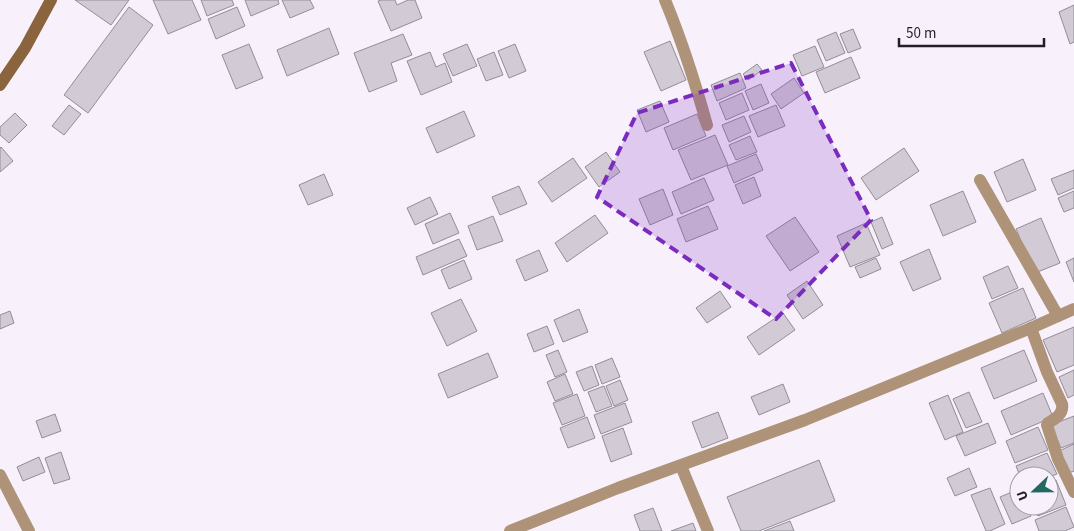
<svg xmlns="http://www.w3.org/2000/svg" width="1074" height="531" viewBox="0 0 1074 531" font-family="'Source Sans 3',sans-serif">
  <rect width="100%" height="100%" fill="#f8f1fc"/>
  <g fill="#d2cbd5" stroke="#938d97">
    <path d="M75 0H129L111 25Z"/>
    <path d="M153 0H192L201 20 168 34Z"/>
    <path d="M201 0H232L234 5 207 16Z"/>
    <path d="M245 0H278L279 4 251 16Z"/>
    <path d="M282 0H310L314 8 290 18Z"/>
    <path d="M381 0H395L397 5 408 0H415L422 18 391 31 378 1Z"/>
    <path d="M1074 5V42L1070 44 1059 12Z"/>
    <path d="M129 7 153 25 88 113 64 95Z"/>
    <path d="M237 7 245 26 216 39 208 19Z"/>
    <path d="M329 28 339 54 287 76 277 50Z"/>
    <path d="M853 29 861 48 848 53 840 34Z"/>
    <path d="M836 32 845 53 826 61 817 40Z"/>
    <path d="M403 34 412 55 391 63 397 81 369 92 354 53Z"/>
    <path d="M670 41 686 80 661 91 644 52Z"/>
    <path d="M249 44 263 78 236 89 222 55Z"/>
    <path d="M467 44 477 66 453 76 443 54Z"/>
    <path d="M515 44 526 71 509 78 498 51Z"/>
    <path d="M815 46 824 67 802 76 793 55Z"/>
    <path d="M430 52 436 67 445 63 452 82 421 95 407 61Z"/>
    <path d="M494 52 503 75 486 81 477 59Z"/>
    <path d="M851 57 860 78 825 93 816 72Z"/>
    <path d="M757 64 762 70 748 80 743 74Z"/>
    <path d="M740 73 746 88 717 101 711 85Z"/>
    <path d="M794 78 804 93 781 109 771 94Z"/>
    <path d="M761 84 769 103 753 110 745 91Z"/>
    <path d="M742 93 749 110 726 120 719 103Z"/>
    <path d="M660 101 669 122 646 132 637 110Z"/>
    <path d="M69 105 81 114 64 135 52 126Z"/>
    <path d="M776 105 785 126 758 137 749 116Z"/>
    <path d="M464 111 475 136 437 153 426 128Z"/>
    <path d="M15 113 27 125 9 143 0 135V127Z"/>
    <path d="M697 114 706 136 673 150 664 128Z"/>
    <path d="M744 116 751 132 729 142 722 125Z"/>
    <path d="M715 135 728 165 691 180 678 150Z"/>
    <path d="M750 136 757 152 736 160 729 145Z"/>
    <path d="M1 147 13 161 0 172V148Z"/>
    <path d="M904 148 919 171 876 200 861 178Z"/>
    <path d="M606 152 620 172 599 187 585 167Z"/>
    <path d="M756 154 763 170 734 183 727 166Z"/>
    <path d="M573 158 587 178 552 202 538 182Z"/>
    <path d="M1023 159 1036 190 1007 202 994 172Z"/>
    <path d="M1074 170V188L1058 195 1051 179Z"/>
    <path d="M324 174 333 195 308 205 299 185Z"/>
    <path d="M754 177 761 196 743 204 735 185Z"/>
    <path d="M704 178 714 200 681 214 672 192Z"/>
    <path d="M519 186 527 204 500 215 492 197Z"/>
    <path d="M663 189 673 215 650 225 639 199Z"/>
    <path d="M963 191 976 222 943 236 930 205Z"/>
    <path d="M1074 191V208L1064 212 1058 198Z"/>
    <path d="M430 197 438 214 415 225 407 208Z"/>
    <path d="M708 206 718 229 686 242 677 219Z"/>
    <path d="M450 213 459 233 433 244 425 224Z"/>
    <path d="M595 215 608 233 567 262 555 243Z"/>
    <path d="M493 216 503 241 477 250 468 226Z"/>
    <path d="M795 217 819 252 790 271 766 236Z"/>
    <path d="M882 217 893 244 882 249 871 222Z"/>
    <path d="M1041 218 1060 263 1035 273 1016 229Z"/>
    <path d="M866 223 880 255 850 267 837 236Z"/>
    <path d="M459 239 467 256 423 275 416 257Z"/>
    <path d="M929 249 941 279 913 291 900 262Z"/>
    <path d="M539 250 548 271 525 281 516 260Z"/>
    <path d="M876 258 881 269 860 278 855 267Z"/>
    <path d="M1074 258V282L1066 262Z"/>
    <path d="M464 260 472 279 449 289 441 270Z"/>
    <path d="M1008 266 1018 288 992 299 983 277Z"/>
    <path d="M807 281 823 305 803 319 787 295Z"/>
    <path d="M1023 288 1036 318 1002 333 989 303Z"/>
    <path d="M720 291 731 307 707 323 696 308Z"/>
    <path d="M461 299 477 331 447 346 431 313Z"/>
    <path d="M579 309 588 332 563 342 554 320Z"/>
    <path d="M10 311 14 323 0 329V315Z"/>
    <path d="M783 313 795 330 759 355 747 337Z"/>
    <path d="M547 326 554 344 534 352 527 334Z"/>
    <path d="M1074 327V365L1057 372 1043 340Z"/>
    <path d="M558 350 567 372 555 377 546 355Z"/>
    <path d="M1024 350 1037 381 994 399 981 368Z"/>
    <path d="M488 353 498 377 448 398 438 374Z"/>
    <path d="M612 358 620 377 602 384 595 365Z"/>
    <path d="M592 366 599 385 584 391 576 372Z"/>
    <path d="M1074 370V395L1068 398 1059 377Z"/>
    <path d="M565 374 573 394 555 401 547 382Z"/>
    <path d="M620 380 628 400 614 406 606 386Z"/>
    <path d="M783 384 790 402 759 415 751 397Z"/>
    <path d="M604 386 612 406 596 412 588 392Z"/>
    <path d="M969 392 982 422 966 428 953 399Z"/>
    <path d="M1043 393 1053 417 1011 435 1001 411Z"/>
    <path d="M577 394 585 416 562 425 553 403Z"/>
    <path d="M948 395 963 432 945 440 929 403Z"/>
    <path d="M625 403 632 422 601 434 594 415Z"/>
    <path d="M718 412 728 438 702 448 692 422Z"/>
    <path d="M55 414 61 431 42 438 36 421Z"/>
    <path d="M1074 416V443L1061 448 1051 425Z"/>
    <path d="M587 417 595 438 568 448 560 428Z"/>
    <path d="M988 423 996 443 965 456 956 436Z"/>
    <path d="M1038 427 1048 450 1015 463 1006 441Z"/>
    <path d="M623 428 632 454 611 462 602 436Z"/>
    <path d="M1074 444V471L1066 474 1057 452Z"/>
    <path d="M61 452 70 479 54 484 45 458Z"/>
    <path d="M1047 453 1057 474 1049 477V476H1020L1016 466Z"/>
    <path d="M39 457 45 472 23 481 17 467Z"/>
    <path d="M819 460 835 501 759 531H741L727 497Z"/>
    <path d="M969 468 977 487 955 496 947 478Z"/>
    <path d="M1056 480 1066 505 1038 516 1034 506H1049V483Z"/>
    <path d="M990 488 1005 524 990 531H986L971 495Z"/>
    <path d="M1019 489V506H1027L1031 516 1012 524 1000 497Z"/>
    <path d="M1066 507 1074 527 1065 531H1039L1035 520Z"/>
    <path d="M653 508 662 531H640L634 515Z"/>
    <path d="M790 521 794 531H764Z"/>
    <path d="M693 523 696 531H671Z"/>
  </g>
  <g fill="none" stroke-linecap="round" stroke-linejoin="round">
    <g stroke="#ae9379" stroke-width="12">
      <path d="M665 0C682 41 695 82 707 125"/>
      <path d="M980 180 1058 316"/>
      <path d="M1031 328 1047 372 1062 404C1064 414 1055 419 1048 423L1047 425 1058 459 1074 492"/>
      <path d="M681 466 708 531"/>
      <path d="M0 475 29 531"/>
      <path d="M510 531 618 488 805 420 1031 328 1074 309"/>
    </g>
    <path stroke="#8a643c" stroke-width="12" d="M0 85 25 48 51 0"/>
  </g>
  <path fill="#7b2cbf" fill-opacity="0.2" stroke="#7b2cbf" stroke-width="4" stroke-dasharray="10 6" stroke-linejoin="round" d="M791 63 871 220 776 319 597 197 637 113Z"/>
  <g transform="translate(1034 491) rotate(248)"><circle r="24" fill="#f8f1fc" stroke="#a29da5"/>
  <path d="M0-4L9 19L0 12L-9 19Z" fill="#226a61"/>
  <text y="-8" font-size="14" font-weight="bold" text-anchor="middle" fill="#211f23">U</text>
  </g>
  <path d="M899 38v8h145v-8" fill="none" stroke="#211f23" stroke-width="2.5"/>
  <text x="906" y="38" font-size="15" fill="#211f23" stroke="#f8f1fc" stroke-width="4" paint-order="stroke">50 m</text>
</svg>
